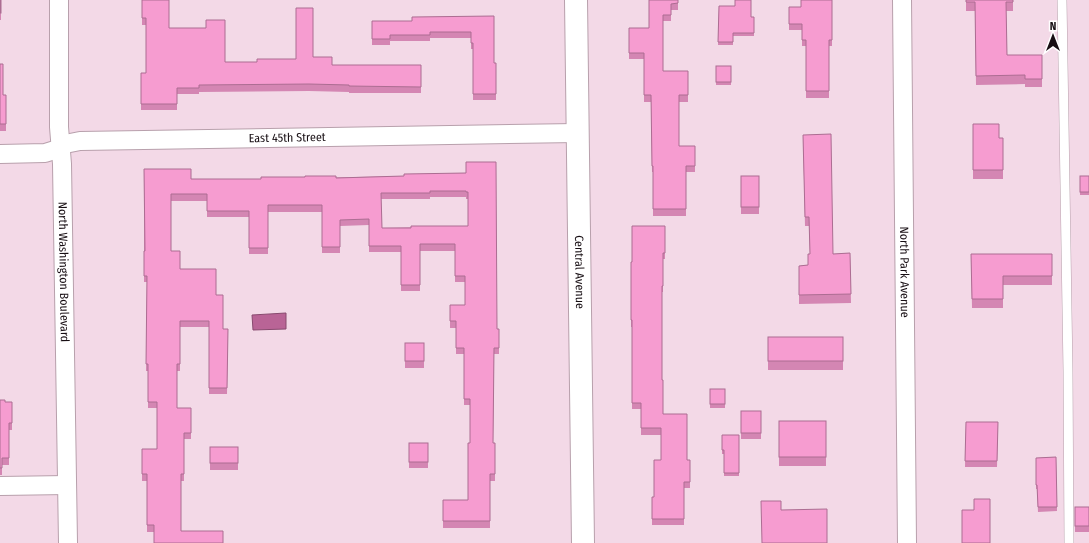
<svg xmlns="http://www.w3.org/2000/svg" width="1089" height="543" viewBox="0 0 1089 543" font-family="'Fira Sans Condensed',sans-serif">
  <rect width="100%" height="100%" fill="#f3d9e7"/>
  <path fill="#b96496" stroke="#884a6f" d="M286 313V329L253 330 252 315Z"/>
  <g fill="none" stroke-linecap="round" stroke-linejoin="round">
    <g stroke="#b8a0ac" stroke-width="10">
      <path id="lane" d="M1062 0 1068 371 1069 543"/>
    </g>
    <g stroke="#b8a0ac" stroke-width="20">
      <g id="street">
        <path id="s1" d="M59 0V127L62 164 68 543"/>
        <path id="s2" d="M902 0 907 543"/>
        <path id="s3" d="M0 154 45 153 61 148 65 144 80 141 577 133"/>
        <path d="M0 486 67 485"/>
      </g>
    </g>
    <g stroke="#b8a0ac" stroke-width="24">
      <g id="secondary">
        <path id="s4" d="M576 0 583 543"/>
      </g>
    </g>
    <use href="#lane" stroke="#fff" stroke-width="9"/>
    <use href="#street" stroke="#fff" stroke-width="18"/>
    <use href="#secondary" stroke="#fff" stroke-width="22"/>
  </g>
  <g fill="#d486b3" fill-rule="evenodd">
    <rect x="0" y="0" width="1" height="20"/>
    <path d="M142 0 169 28 225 62H257L296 59 313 57 332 65H421V93H349V92L309 91 199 92V94H177V110H141V73H146V25H142Z"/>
    <path d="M649 0H678V10H671V21H663V71H688V102H679V146H695V172H686V216H653V172H652L651 102H644V59H629V28H649Z"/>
    <path d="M832 0V46H829V98H806V46H802V30H789V7H801Z"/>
    <path d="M966 0H1013V11H1006L1007 55H1042V87H1025V84L976 85 975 11H966Z"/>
    <path d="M719 6 751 17H754V36H733V45H718Z"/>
    <path d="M494 16V63H496V100H473V49H471V38H430V41H390V45H372V21H412Z"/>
    <path d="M0 64 3 95H6V131H0Z"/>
    <rect x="716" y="66" width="15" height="19"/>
    <path d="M973 124 999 138H1003V179H973Z"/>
    <path d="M803 135 833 254 850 253 851 303 799 304V266L808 265 810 254 809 226H805Z"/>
    <path d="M144 169 191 179H261L404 176 466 173 497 329H499V354H494L493 443H495V481H490V528H443V500H468L470 443V405H464V354H456V328H450V305H465V282H455V251H420V291H401V252H369V225L340 226V253H322V212H268V254H249V217H207V201H171V251L180 269 216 295 223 329H228L227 394H209V327H180V371H177V408H191V439H184V481H181L154 532H147V481H142V449H157V408H148V371H146L147 282H144ZM430 197H466V199H468V226L382 228 381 199H430Z"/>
    <rect x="741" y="176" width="18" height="38"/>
    <rect x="1080" y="176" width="9" height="19"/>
    <path d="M665 226V259H663V292H662V380L663 414 687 460H690V488H684V525H652V497H654L661 460V435H641V409H632V327H631V262H632Z"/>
    <path d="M971 254H1052V285H1003V308H972Z"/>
    <rect x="768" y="337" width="75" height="33"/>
    <rect x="405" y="343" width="19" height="25"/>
    <rect x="710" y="389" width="15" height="19"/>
    <path d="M0 400 5 402H12V430H9V465H2V475H0Z"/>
    <rect x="741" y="411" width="20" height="28"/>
    <rect x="779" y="421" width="47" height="45"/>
    <path d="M966 422H998L997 467H965Z"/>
    <path d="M722 435H739V476H724V454H722Z"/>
    <rect x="409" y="443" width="19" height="25"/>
    <rect x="210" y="447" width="28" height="23"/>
    <path d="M1056 457 1057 511 1038 512 1037 489H1036V458Z"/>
    <rect x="1075" y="507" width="14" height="25"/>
  </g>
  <g fill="#f69cd0" stroke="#ac6d92" fill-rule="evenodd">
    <rect x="0" y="0" width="1" height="13"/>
    <path d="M142 0H169V28H206V20H225V62H257V59H296V8H313V57H332V65H421V87L349 86V85L309 84 199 85V88H177V104H141V73H146V18H142Z"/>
    <path d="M649 0H678V3L671 4V15H663V71H688V95H679V146H695V166H686V209H653V166H652L651 95H644V53H629V28H649Z"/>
    <path d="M735 0H751V17H754V33H733V42H718L719 6H735Z"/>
    <path d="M801 0H832V40H829V91H806V40H802V24H789V7H801Z"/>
    <path d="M966 0H1013V2H1006L1007 55H1042V79H1025V75L976 76 975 2H966Z"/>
    <path d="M494 16V63H496V94H473V43H471V32H430V35H390V39H372V21H412V17Z"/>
    <path d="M0 64H3V95H6V124H0Z"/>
    <rect x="716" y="66" width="15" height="16"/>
    <path d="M973 124H999V138H1003V170H973Z"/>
    <path d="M831 134 833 254 850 253 851 294 799 295V266L808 265V254H810L809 217H805L803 135Z"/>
    <path d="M466 162H496L497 329H499V348H494L493 443H495V474H490V521H443V500H468V443H470V399H464V348H456V321H450V305H465V276H455V244H420V285H401V246H369V219L340 220V247H322V205H268V248H249V211H207V194H171V251H180V269H216V295H223V329H228L227 388H209V321H180V364H177V408H191V433H184V474H181V531H223V543H154V525H147V474H142V449H157V402H148V364H146L147 276H144V251H145L144 169H191V179H261V177H305V176H336V178L404 176V174L466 173ZM430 191H466V192H468V226H411V228H382L381 193H430Z"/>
    <rect x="741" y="176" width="18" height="31"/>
    <rect x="1080" y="176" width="9" height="16"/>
    <path d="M632 226H665V253H663V286H662V380H663V414H687V460H690V482H684V519H652V497H654V460H661V428H641V403H632V320H631V262H632Z"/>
    <path d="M971 254H1052V276H1003V299H972Z"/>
    <rect x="768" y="337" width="75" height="24"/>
    <rect x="405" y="343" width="19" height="18"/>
    <rect x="710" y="389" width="15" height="15"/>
    <path d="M0 400H5V402H12V423H9V458H2V468H0Z"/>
    <rect x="741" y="411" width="20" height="22"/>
    <rect x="779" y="421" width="47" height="36"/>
    <path d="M966 422H998L997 461H965Z"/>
    <path d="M722 435H739V473H724V450H722Z"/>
    <rect x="409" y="443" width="19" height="19"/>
    <rect x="210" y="447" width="28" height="16"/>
    <path d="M1056 457 1057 507H1038L1037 485H1036V458Z"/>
    <path d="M974 499H990V543H962V510H974Z"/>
    <path d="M761 501H781V510L827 509V543H762Z"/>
    <rect x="1075" y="507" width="14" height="19"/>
  </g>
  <g text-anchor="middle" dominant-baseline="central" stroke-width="3" stroke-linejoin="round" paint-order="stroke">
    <g font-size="12" fill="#170e13" stroke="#fff">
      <text stroke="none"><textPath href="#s3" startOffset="290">East 45th Street</textPath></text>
      <text stroke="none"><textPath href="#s1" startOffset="272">North Washington Boulevard</textPath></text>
      <text stroke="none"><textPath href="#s4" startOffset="272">Central Avenue</textPath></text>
      <text stroke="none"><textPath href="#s2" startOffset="272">North Park Avenue</textPath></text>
    </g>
  </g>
  <g transform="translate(1053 36)" stroke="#ffffff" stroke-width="3" paint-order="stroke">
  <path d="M0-3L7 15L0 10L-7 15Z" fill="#170e13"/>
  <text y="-6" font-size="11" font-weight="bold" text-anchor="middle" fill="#170e13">N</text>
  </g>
</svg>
